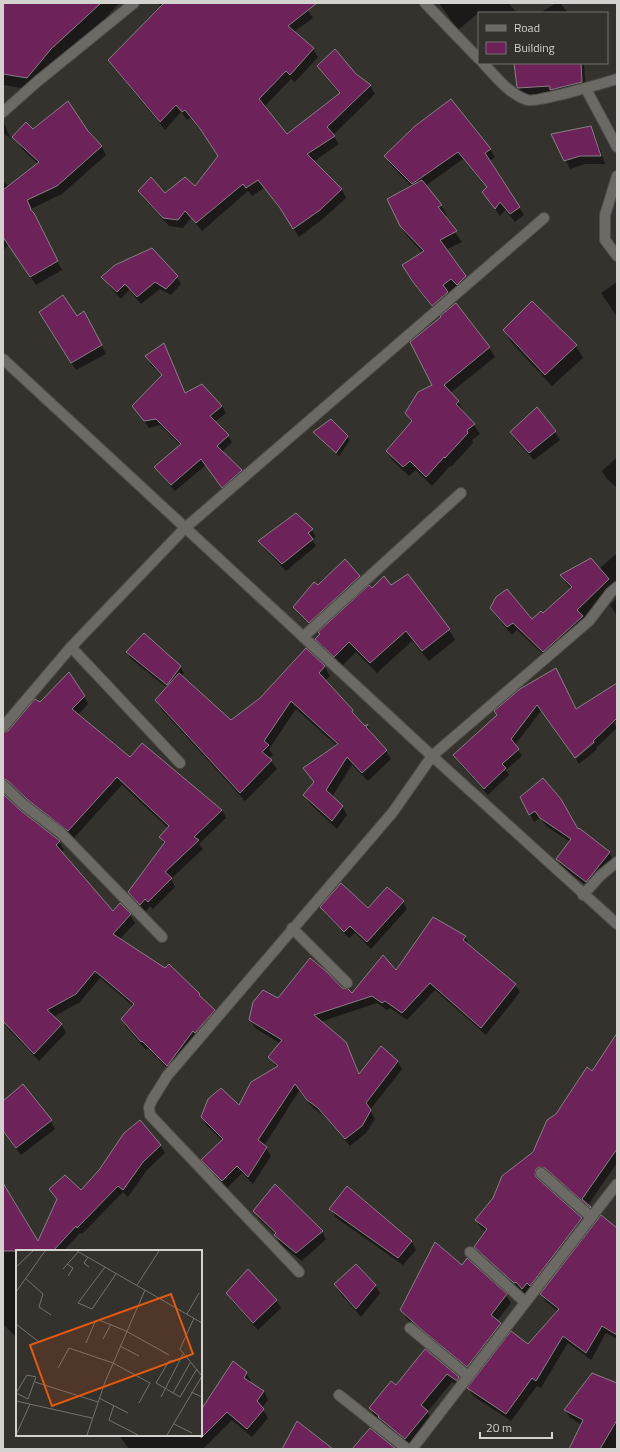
<svg xmlns="http://www.w3.org/2000/svg" width="620" height="1452" viewBox="0 0 620 1452" font-family="'Titillium Web',sans-serif">
  <rect width="100%" height="100%" fill="#33322d"/>
  <g fill="#0007">
    <path d="M3 3H119L106 18 57 60 34 90 3 85Z"/>
    <path d="M160 3H303L313 18 294 32 313 49 318 57 295 82 291 79 264 107 287 136 340 95 323 74 318 66 355 75 370 86 375 94 333 135 339 144 313 162 342 190 346 198 324 218 299 237 286 216 264 188 252 196 248 191 202 231 191 218 183 228 169 226 144 199 139 191 165 194 195 187 218 156 207 138 190 118 187 120 181 112 165 130 114 68 109 60 161 8 159 4Z"/>
    <path d="M439 3H508L517 13H479V15L477 14 458 30Z"/>
    <path d="M556 3H560L568 13H540Z"/>
    <path d="M515 63H584L586 90 523 96 518 87Z"/>
    <path d="M3 119 4 123 11 139 3 133Z"/>
    <path d="M590 127 595 135 605 164H585L570 169 553 135Z"/>
    <path d="M33 130 88 131 101 146 106 155 62 194 31 209 62 270 36 285 9 245 3 250V183L4 182 9 187 38 164 22 149 17 140Z"/>
    <path d="M490 149 495 157 489 161 524 215 515 222 505 210 500 216 483 192 487 188 463 159 425 186 441 205 447 215 444 217 462 242 446 250 472 287 463 295 457 289 449 295 453 303 439 316 420 292 409 276 423 253 407 236 400 225 412 187 390 164 385 156Z"/>
    <path d="M177 277 181 284 171 295 160 289 141 304 129 290 121 299 111 288 106 281Z"/>
    <path d="M617 282V317L601 293Z"/>
    <path d="M77 318 88 320 106 354 76 370 45 321Z"/>
    <path d="M504 330 576 346 583 358 552 386 511 342Z"/>
    <path d="M164 344 185 394 222 406 226 413 215 422 228 436 232 442 222 452 241 471 245 478 226 494 206 465 175 491 160 474 156 467 181 446 160 425 149 428 133 406 162 376 150 364 147 357Z"/>
    <path d="M489 347 495 357 450 393 458 402 464 412H463L474 425 480 434 472 440 473 443 451 467 450 466 432 486 416 470 409 476 393 461 387 451 412 423 406 413 434 385Z"/>
    <path d="M314 432 347 436 350 440 339 456 317 436Z"/>
    <path d="M555 432 560 440 534 460 516 441 511 433Z"/>
    <path d="M617 457V488L607 479 602 471Z"/>
    <path d="M296 515 312 530 316 537 312 539 316 546 286 571 264 548 260 541Z"/>
    <path d="M617 553V590L548 659 517 630 512 635 496 616 491 608 532 621 543 615 572 589 566 583 562 575 599 569Z"/>
    <path d="M345 560 360 576 363 583 313 628 298 613 294 607 318 587Z"/>
    <path d="M391 586 449 630 455 640 429 661 412 641 377 673 356 652 341 667 323 650 316 639 372 590Z"/>
    <path d="M617 598V616L610 605Z"/>
    <path d="M306 650 325 667 330 676 325 681 352 711 364 727 367 725 372 733 371 734 386 751 391 759 368 781 352 765 332 797 342 806 347 815 337 829 310 804 304 795 314 783 304 768 337 746 296 709 269 749 273 755 269 758 277 769 245 801 161 709 156 700 167 688 131 659 127 653 180 667 184 673 182 677 231 721 261 699Z"/>
    <path d="M559 675 576 710 617 685V721L614 723 617 728 596 748 597 749 579 764 576 759 595 743V740L574 757 541 711 515 745 522 756 506 770 509 775 488 795 458 762 454 755Z"/>
    <path d="M84 696 88 704 78 715 130 758 222 810 226 818 199 844 203 849 171 879 175 887 153 909 150 906 145 912 133 900 129 892 164 844 160 837 168 828 122 785 73 839 3 789V734H5L40 704Z"/>
    <path d="M3 795 19 810 59 842 64 850 61 852 113 913 130 915 135 923 120 939 199 995 201 998 214 1010 219 1018 172 1073 147 1048 146 1050 126 1027 122 1019 133 1006 100 978 80 1002 53 1017 62 1025 66 1033 39 1061 8 1029 3 1020Z"/>
    <path d="M521 797 578 831 609 852 613 860 591 889 562 867 557 859 570 842 546 826 540 818 534 822Z"/>
    <path d="M403 902 407 909 371 949 355 933 349 938 326 915 321 907 368 909Z"/>
    <path d="M465 937 469 945 468 946 515 985 520 992 486 1035 435 990 407 1020 390 1008 387 1010 377 1003 320 1022 350 1051 360 1075 381 1047 398 1062 402 1069 370 1110 375 1119 366 1133 350 1146 324 1116 312 1107 299 1091 264 1146 271 1156 253 1184 242 1173 227 1188 207 1167 203 1160 223 1141 206 1125 202 1117 239 1107 277 1068 269 1057 281 1044 255 1028 250 1020 279 999 342 988 352 994Z"/>
    <path d="M617 1034V1163L588 1205 595 1215 540 1177 539 1182 582 1219 586 1227 527 1296 521 1289 519 1291 480 1256 476 1247 486 1232 481 1228 476 1220 534 1152 557 1115 592 1072Z"/>
    <path d="M3 1102 51 1121 55 1129 21 1155 3 1132Z"/>
    <path d="M160 1145 165 1153 147 1170 128 1197 123 1192 82 1234 80 1233 63 1251H17L16 1337 3 1324V1185L38 1243 57 1200 51 1189 81 1192Z"/>
    <path d="M347 1188 412 1242 416 1250 403 1265 335 1217 331 1209Z"/>
    <path d="M255 1211 322 1231 326 1239 302 1261 280 1244 276 1235 259 1219Z"/>
    <path d="M617 1231V1339L606 1333 591 1360 568 1343 541 1388 537 1386 511 1421 473 1396 469 1388 528 1346 558 1311 546 1302 541 1294Z"/>
    <path d="M462 1266 506 1295 511 1303 497 1321 500 1324 505 1332 472 1374 428 1338 406 1318 402 1309Z"/>
    <path d="M335 1285H375L380 1293 361 1317 340 1293Z"/>
    <path d="M227 1293 276 1300 281 1308 258 1330 232 1301Z"/>
    <path d="M425 1350 459 1378 463 1386 462 1388 452 1382 427 1412 432 1420 410 1446 384 1426 381 1422 375 1417 370 1408 396 1387Z"/>
    <path d="M246 1373 251 1381 250 1383 264 1391 268 1400 262 1408 268 1418 252 1437 232 1420 203 1449H129L119 1435H201V1407L202 1410Z"/>
    <path d="M617 1385V1449H570L582 1425 570 1418 565 1410Z"/>
  </g>
  <g fill="#6d225a" stroke="#868084">
    <path d="M3 3H101L51 49 27 78 3 74Z"/>
    <path d="M164 3H317L288 26 314 48 290 75 286 71 259 99 287 134 340 93 317 66 335 49 356 74 371 85 327 127 335 136 307 154 342 189 320 210 293 229 280 208 258 180 246 188 243 184 196 223 185 211 178 220 163 218 138 191 151 177 165 193 185 177 195 186 218 156 201 130 185 110 182 112 176 105 160 122 108 60Z"/>
    <path d="M514 63H581L582 82 550 90V86L518 88 517 87Z"/>
    <path d="M451 99 491 149 485 153 520 207 510 214 500 202 495 209 482 192 487 187 458 152 412 184 384 156 415 126Z"/>
    <path d="M68 101 88 131 102 146 57 186 27 200 31 209H30L34 213 58 261 30 277 3 237V190L39 162 12 137 26 122 33 129Z"/>
    <path d="M591 126 601 156H580L564 161 551 134Z"/>
    <path d="M422 180 442 205 438 207 457 231 440 240 466 276 457 285 451 279 443 285 448 292 432 306 413 282 402 265 424 251 400 226 387 199Z"/>
    <path d="M152 248 178 276 166 289 155 282 137 297 125 284 117 292 101 277 115 265Z"/>
    <path d="M63 295 77 316 84 311 102 345 71 363 39 312Z"/>
    <path d="M532 301 577 345 545 375 503 330Z"/>
    <path d="M456 303 490 347 444 385 459 401 456 404 475 424 467 430 468 433 445 458 444 457 426 477 410 461 403 467 386 451 412 421 405 413 418 392 432 385 410 342 441 317 440 316Z"/>
    <path d="M164 343 185 393 202 384 222 406 210 416 229 435 217 446 242 470 222 488 201 459 171 485 154 467 181 444 156 419 144 421 132 406 162 375 145 356Z"/>
    <path d="M537 407 556 431 529 453 510 432Z"/>
    <path d="M331 419 348 436 336 453 313 432Z"/>
    <path d="M296 513 313 529 308 533 313 539 282 564 258 541Z"/>
    <path d="M591 558 609 579 577 610 583 616 543 652 513 623 507 627 490 608 496 597 507 589 532 619 541 611 543 613 572 587 560 575Z"/>
    <path d="M345 559 360 576 309 623 293 607 314 582 318 585Z"/>
    <path d="M408 574 450 629 422 651 406 631 370 663 349 642 334 657 315 639 320 634 318 632 369 585 372 588 384 576 391 585Z"/>
    <path d="M144 633 181 666 167 685 126 652Z"/>
    <path d="M306 648 325 666 319 673 353 710 352 712 365 726 368 724 366 727 387 750 362 773 347 757 326 790 343 806 332 821 303 795 314 782 303 768 338 744 291 701 264 741 269 745 262 752 272 760 240 793 155 700 179 673 231 720 260 698Z"/>
    <path d="M556 668 576 709 617 683V718L593 741 594 742 575 758 537 705 511 739 519 749 502 764 506 768 484 789 453 755 497 715 494 711 520 689Z"/>
    <path d="M69 672 85 696 72 709 130 757 142 743 222 810 194 837 199 840 165 872 172 878 148 902 145 899 140 905 128 892 165 842 159 837 169 826 117 777 68 831 28 800 7 780 3 779V733L8 731 35 699 40 702Z"/>
    <path d="M543 778 561 799 578 829 579 828 610 852 586 882 556 859 571 839 540 818 535 811 529 815 520 797Z"/>
    <path d="M3 794 20 810 60 841 56 845 113 911 120 903 131 914 113 934 165 968 169 964 200 994 199 995 215 1010 195 1033 193 1031 167 1066 142 1041 141 1042 121 1019 134 1004 95 971 76 994 47 1010 62 1024 34 1054 3 1021Z"/>
    <path d="M341 883 368 908 387 887 404 901 367 942 350 926 344 932 320 907Z"/>
    <path d="M433 917 466 936 463 940 516 984 481 1028 430 983 402 1013 385 1001 382 1003 372 996 314 1015 346 1042 359 1074 381 1046 398 1061 366 1103 371 1110 362 1126 345 1139 318 1108 307 1100 295 1084 258 1140 267 1147 248 1177 237 1166 222 1181 201 1160 223 1139 201 1117 208 1099 221 1088 239 1105 251 1082 278 1066 268 1057 282 1040 249 1020 253 1002 263 990 278 998 310 958 327 972 342 988 348 989 352 993 383 955 396 970Z"/>
    <path d="M617 1033V1149L582 1199 591 1207 590 1208 545 1168 539 1167 536 1169 535 1175 537 1178 582 1218 530 1286 527 1283 522 1289 516 1282 514 1283 474 1247 487 1229 475 1220 493 1198 502 1176 533 1152 547 1120 556 1114 587 1067 592 1071Z"/>
    <path d="M23 1084 52 1120 16 1148 3 1131V1101Z"/>
    <path d="M140 1120 161 1145 143 1162 123 1190 118 1186 77 1228 76 1226 53 1251H3V1183L38 1241 57 1199 49 1189 65 1175 81 1190 99 1170 124 1133Z"/>
    <path d="M275 1184 323 1231 296 1253 274 1235 276 1233 253 1211Z"/>
    <path d="M347 1186 412 1241 398 1258 329 1209Z"/>
    <path d="M601 1215 617 1228V1335L602 1326 586 1353 563 1336 536 1381 532 1378 506 1414 467 1388 511 1331 528 1344 559 1309 540 1294Z"/>
    <path d="M435 1242 462 1265 467 1258 507 1294 491 1315 501 1323 467 1367 422 1330 400 1310Z"/>
    <path d="M356 1264 376 1285 356 1309 334 1284Z"/>
    <path d="M248 1269 277 1300 253 1323 226 1293Z"/>
    <path d="M425 1349 459 1377 457 1381 447 1374 421 1405 428 1411 405 1439 378 1417 379 1416 369 1408 391 1381 396 1385Z"/>
    <path d="M233 1361 247 1372 244 1378 264 1391 257 1401 264 1409 247 1429 227 1412 201 1438V1410Z"/>
    <path d="M592 1373 617 1383V1420L600 1449H569L583 1420 564 1410Z"/>
    <path d="M297 1421 333 1449H282Z"/>
    <path d="M370 1428 396 1449H352Z"/>
  </g>
  <g fill="none" stroke-linecap="round" stroke-linejoin="round">
    <g stroke="#4f4e49" stroke-width="12">
      <g id="minor">
        <path d="M425 3 479 59"/>
        <path d="M483 63C496 77 509 94 527 100 536 103 604 83 617 79"/>
        <path d="M586 89 617 147"/>
        <path d="M3 112 38 81 134 3"/>
        <path d="M617 176 605 215V240L617 256"/>
        <path d="M3 359 432 756 617 924"/>
        <path d="M303 637 461 493"/>
        <path d="M71 647 180 763"/>
        <path d="M3 727 71 647 185 528 544 218"/>
        <path d="M3 785 24 805 61 833 162 937"/>
        <path d="M583 895 600 876 617 862"/>
        <path d="M292 928 347 983"/>
        <path d="M541 1173 591 1217"/>
        <path d="M470 1252 525 1302"/>
        <path d="M299 1272 150 1115 149 1107 152 1100 167 1076 393 812 432 756 589 621 611 592 617 587"/>
        <path d="M410 1328 468 1376"/>
        <path d="M339 1395 407 1449"/>
        <path d="M412 1449 617 1184"/>
      </g>
    </g>
    <use href="#minor" stroke="#6c6a64" stroke-width="10"/>
  </g>
  <g transform="translate(16 1250)">
    <rect width="186" height="186" fill="#33322d"/>
    <path fill="none" stroke="#73726e" stroke-width="1" d="M61 1 186 73M72 7 68 13 73 17M51 14 57 18 52 26M0 17 17 1M89 17 62 53 76 59 100 24M47 19 62 2M9 28 27 44 23 57 35 65M121 35 143 1M0 42 29 1M171 64 183 43M0 74 23 92M87 89 95 74M70 93 79 72 83 70 110 81 153 105M104 96 123 106M162 110 153 111 140 133 164 147 181 119M42 118 53 98 97 113 134 133 123 153M11 125 20 127 12 149 0 143ZM19 132 82 152M175 142 186 147M157 143 174 113M145 147 167 104M83 148 112 163M0 151 76 168M98 155 93 170 122 185M158 174 176 183M0 185 14 154M71 185 89 132 129 40M151 185 186 126 164 99 178 68"/>
    <path fill="#e8590c" fill-opacity="0.15" stroke="#e8590c" stroke-width="2" d="M155 44 177 104 36 156 14 95Z"/>
    <rect width="186" height="186" fill="none" stroke="#d3d2cf" stroke-width="2"/>
  </g>
  <rect width="620" height="1452" fill="none" stroke="#d3d2cf" stroke-width="8"/>
  <rect x="478" y="12" width="130" height="52" fill="#33322d" stroke="#73726e"/>
  <rect x="486" y="25" width="20" height="6" fill="#6c6a64" stroke="#73726e"/>
  <text x="514" y="32" font-size="12" fill="#d3d2cf">Road</text>
  <rect x="486" y="42" width="20" height="12" fill="#6d225a" stroke="#73726e"/>
  <text x="514" y="52" font-size="12" fill="#d3d2cf">Building</text>
  <path d="M480 1432v6h72v-6" fill="none" stroke="#d3d2cf" stroke-width="2"/>
  <text x="486" y="1432" font-size="12" fill="#d3d2cf" stroke="#33322d" stroke-width="3" paint-order="stroke">20 m</text>
</svg>
